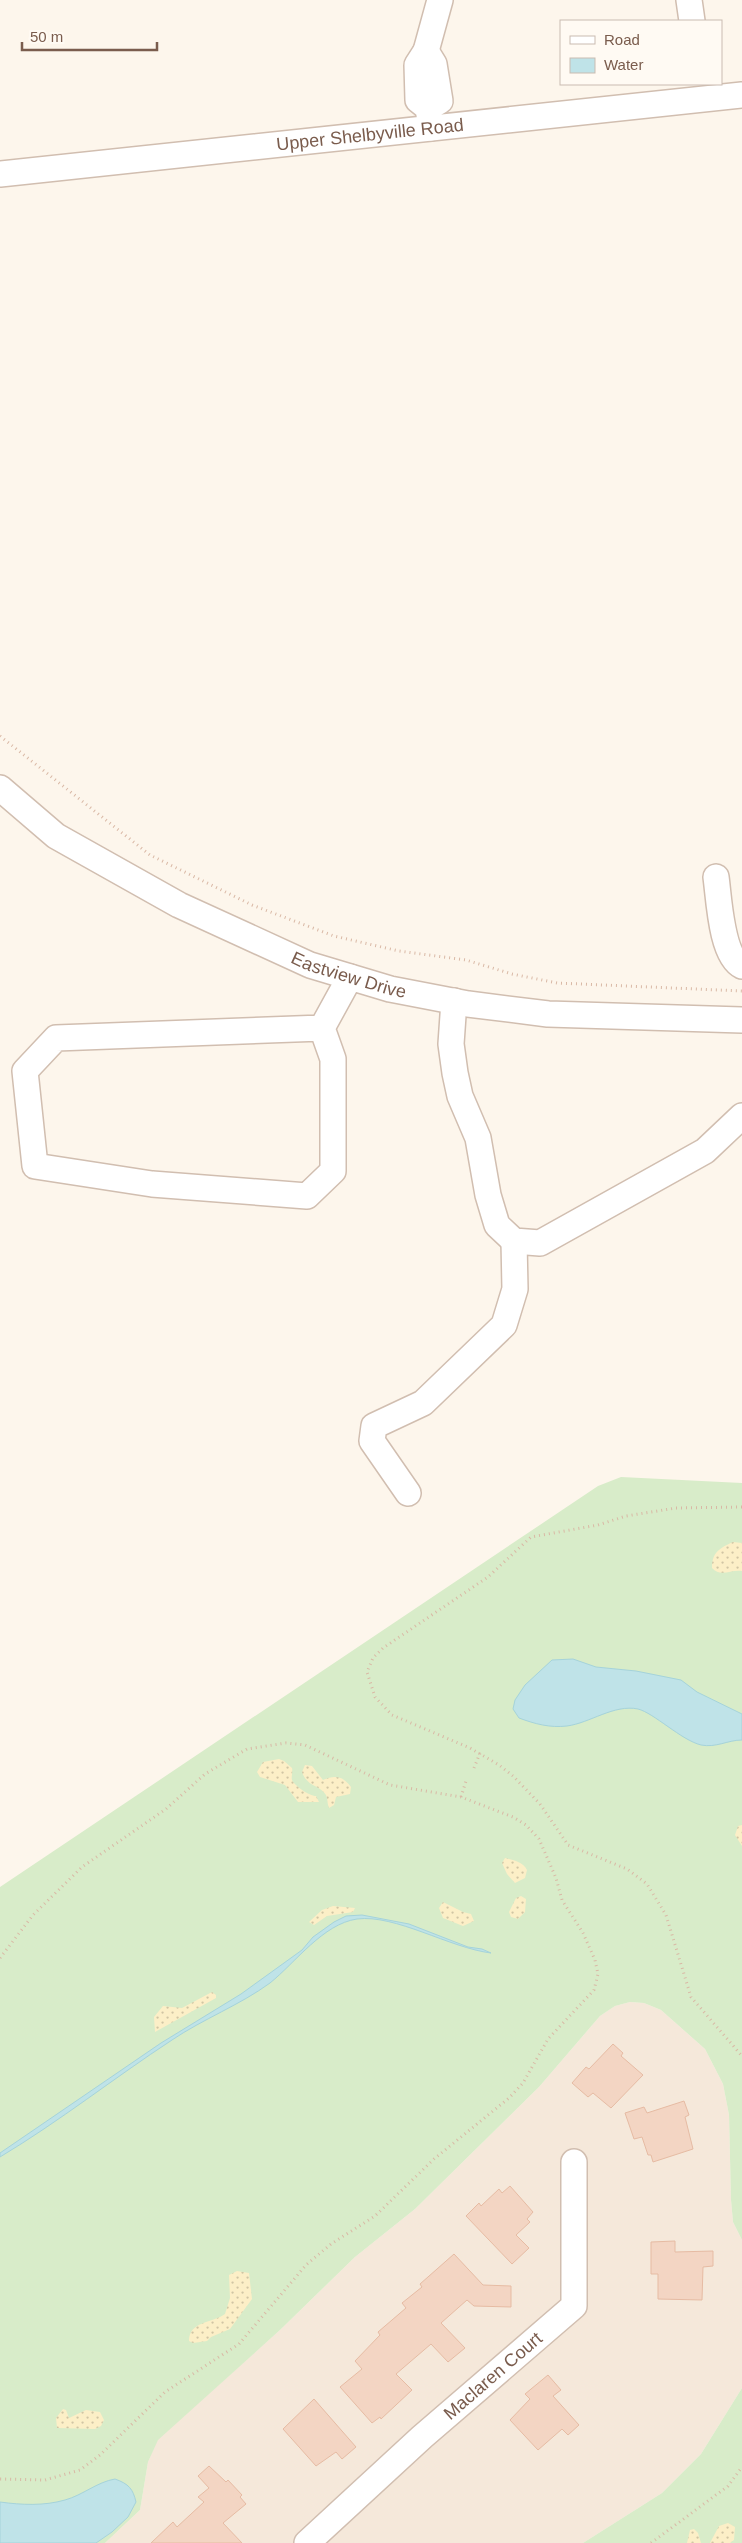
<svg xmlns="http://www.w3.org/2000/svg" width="742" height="2543" viewBox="0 0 742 2543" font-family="Arial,sans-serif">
  <defs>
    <pattern id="sand-dots" width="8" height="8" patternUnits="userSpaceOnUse" patternTransform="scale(1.25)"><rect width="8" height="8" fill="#fcefc7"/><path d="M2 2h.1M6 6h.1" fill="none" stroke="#d1c5a4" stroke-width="1.8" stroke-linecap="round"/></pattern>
  </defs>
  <rect width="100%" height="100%" fill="#fdf6ec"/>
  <path fill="#f5e8da" d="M630 2002 644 2003 661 2010 705 2049 723 2084 729 2115 731 2200 733 2222 742 2240V2388L701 2454 662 2493 583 2543H105L140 2510 148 2462 157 2440 280 2330 355 2257 415 2209 539 2087 600 2016 615 2006Z"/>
  <g fill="#d8ecc9">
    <path d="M621 1477 742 1483V2240L733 2222 731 2200 729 2115 723 2084 705 2049 661 2010 644 2003 630 2002 615 2006 600 2016 539 2087 415 2209 355 2257 280 2330 158 2440 148 2462 140 2510 105 2543H0V1887L598 1486Z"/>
    <path d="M742 2388V2543H583L662 2493 701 2454Z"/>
  </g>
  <g fill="url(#sand-dots)">
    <path d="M733 1542 742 1543V1571C731 1569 721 1578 712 1568 712 1552 720 1548 733 1542Z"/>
    <path d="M279 1759 284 1761 292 1768C293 1772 291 1777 292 1780 295 1786 309 1796 316 1796L319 1802H298L285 1785 260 1777 257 1772 263 1762Z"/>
    <path d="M305 1765 312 1766 323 1780C335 1775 343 1776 351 1787L350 1794 336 1797 334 1805 329 1808C327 1804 328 1799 326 1795 320 1785 307 1787 302 1772Z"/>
    <path d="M742 1825V1846L735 1835 738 1826Z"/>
    <path d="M505 1858C514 1860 523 1862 527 1870L525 1878 515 1883 507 1874 502 1863Z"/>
    <path d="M521 1896 526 1899 525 1912 518 1919 511 1917 509 1912 516 1898Z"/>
    <path d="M443 1902 463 1912 471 1914 474 1921 463 1926 443 1918 439 1908Z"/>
    <path d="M333 1906 355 1908 353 1912 327 1916 314 1925 309 1922 322 1910Z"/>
    <path d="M212 1992 216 1995V1998L155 2032 154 2017 163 2006 182 2008Z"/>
    <path d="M237 2271 249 2273 252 2299 230 2329 211 2337 207 2341 193 2343 189 2341C189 2321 213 2323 225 2314L230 2298 229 2275Z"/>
    <path d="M63 2409 66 2410 69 2418 86 2410 100 2412 104 2420 101 2426 95 2429 57 2428 56 2418Z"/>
    <path d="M728 2523 735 2527 734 2540 730 2543H710L719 2526Z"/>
    <path d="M694 2529 698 2533 701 2543H687L690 2530Z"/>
  </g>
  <g fill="#bfe3e8" stroke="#a5d3da">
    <path d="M573 1659 596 1667 636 1671 681 1680 697 1692 742 1714V1740C728 1740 716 1748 701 1745 681 1740 654 1713 638 1709 614 1704 590 1723 567 1726 550 1728 535 1724 519 1718L513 1709 515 1700 525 1685 552 1660Z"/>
    <path d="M362 1915 409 1924 468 1947 482 1949 491 1953C450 1948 395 1914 357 1919 323 1924 296 1962 270 1983 240 2005 203 2019 172 2040 114 2078 60 2121 0 2157V2153L161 2043 241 1994 302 1950 313 1937 334 1922 346 1916Z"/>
    <path d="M115 2479C129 2484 133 2489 136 2502L128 2517 112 2532 96 2543H0V2502C22 2505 44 2506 65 2500 83 2495 97 2482 115 2479Z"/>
  </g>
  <g fill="#f3d5c3" stroke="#e6bba3">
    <path d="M613 2044 623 2053 621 2056 643 2075 611 2108 593 2093 588 2097 572 2083 586 2067 589 2069Z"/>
    <path d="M684 2101 689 2115 685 2117 693 2149 653 2162 651 2155H648L642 2137 634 2139 625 2113 644 2107 647 2113Z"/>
    <path d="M510 2186 533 2212 527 2219 530 2222 516 2235 529 2248 512 2264 466 2216 479 2203 481 2206 499 2189 502 2193Z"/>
    <path d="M675 2241V2252L713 2251V2266L703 2267 702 2300 658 2299V2274H651V2242Z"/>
    <path d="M454 2254 483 2285 511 2286V2307L474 2306 467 2300 441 2323 465 2348 448 2362 431 2344 396 2374 412 2390 381 2419 380 2417 372 2423 340 2387 362 2369 355 2361 380 2335 378 2332 406 2308 402 2303 422 2287 420 2284Z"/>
    <path d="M548 2375 561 2390 553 2396 579 2425 568 2435 562 2429 538 2450 510 2420 530 2399 525 2394Z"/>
    <path d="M314 2399 356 2447 342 2459 336 2452 316 2466 283 2429Z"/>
    <path d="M209 2466 226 2482 228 2480 242 2495 240 2497 246 2504 223 2523 242 2543H151L173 2522 177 2527 204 2502 198 2497 209 2488 198 2476Z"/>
  </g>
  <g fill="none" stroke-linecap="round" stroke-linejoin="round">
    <g stroke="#d1beb0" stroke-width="28">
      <g id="minor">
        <path d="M689 0 692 21"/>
        <path d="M426 51 440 0"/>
        <path d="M428 108 440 101 434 64 426 51 417 65 418 100 428 108 431 128"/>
        <path id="s1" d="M0 174 742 95"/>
        <path id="s2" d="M0 788 56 836 179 905 310 965 390 989 468 1004 548 1014 742 1020"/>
        <path d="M716 877C719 898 721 956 742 966"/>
        <path d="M454 1001 451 1044 455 1073 460 1096 478 1138 488 1195 497 1225 514 1241 540 1243 705 1151 742 1116"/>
        <path d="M322 1028 333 1059V1171L307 1196 152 1184 35 1166 25 1071 56 1038 322 1028 350 977"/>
        <path d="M408 1493 372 1441 374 1426 423 1403 504 1325 515 1289 514 1241"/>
        <path id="s3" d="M307 2543 422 2437 574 2306V2162"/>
      </g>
    </g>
    <g stroke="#d9b8a5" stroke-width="3" stroke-dasharray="1 4" stroke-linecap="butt">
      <path d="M0 736 150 855 252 905 334 936 399 951 466 960 512 974 557 983 742 991"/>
      <path d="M742 1507 676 1508 626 1516 598 1525 531 1537 488 1577 383 1648 373 1658 367 1672 375 1697 392 1715 470 1748 499 1765 513 1776 540 1804 568 1845 627 1869 647 1884 666 1915 691 1997 742 2056"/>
      <path d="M474 1768 480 1753"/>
      <path d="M461 1797 466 1781"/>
      <path d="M0 1958 33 1915 82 1867 166 1809 205 1774 247 1749 286 1743 305 1745 390 1785 461 1797 513 1817 526 1825 539 1839 556 1878 562 1900 583 1933 595 1960 598 1974 594 1990 548 2039 523 2083 509 2098 434 2159 375 2216 331 2244 306 2265 239 2344 165 2392 100 2455 80 2470 45 2480 0 2479"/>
      <path d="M651 2543 728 2486 742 2467"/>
    </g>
    <use href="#minor" stroke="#fff" stroke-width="25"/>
  </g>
  <g text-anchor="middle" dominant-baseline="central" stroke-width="4" stroke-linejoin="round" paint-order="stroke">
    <g font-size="18" fill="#7a5c4d" stroke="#fffaf3">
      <text stroke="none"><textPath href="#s1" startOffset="372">Upper Shelbyville Road</textPath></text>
      <text stroke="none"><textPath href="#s2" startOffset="399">Eastview Drive</textPath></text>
      <text stroke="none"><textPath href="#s3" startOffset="250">Maclaren Court</textPath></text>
    </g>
  </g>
  <rect x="560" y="20" width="162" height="65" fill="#fffaf3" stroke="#cabbb1"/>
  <rect x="570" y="36" width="25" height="8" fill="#ffffff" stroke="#cabbb1"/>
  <text x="604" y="45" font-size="15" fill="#7a5c4d">Road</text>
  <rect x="570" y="58" width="25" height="15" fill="#bfe3e8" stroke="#cabbb1"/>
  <text x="604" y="70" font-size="15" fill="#7a5c4d">Water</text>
  <path d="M22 42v8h135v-8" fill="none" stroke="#7a5c4d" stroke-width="2.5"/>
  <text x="30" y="42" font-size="15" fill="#7a5c4d" stroke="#fffaf3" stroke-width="4" paint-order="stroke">50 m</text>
</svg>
